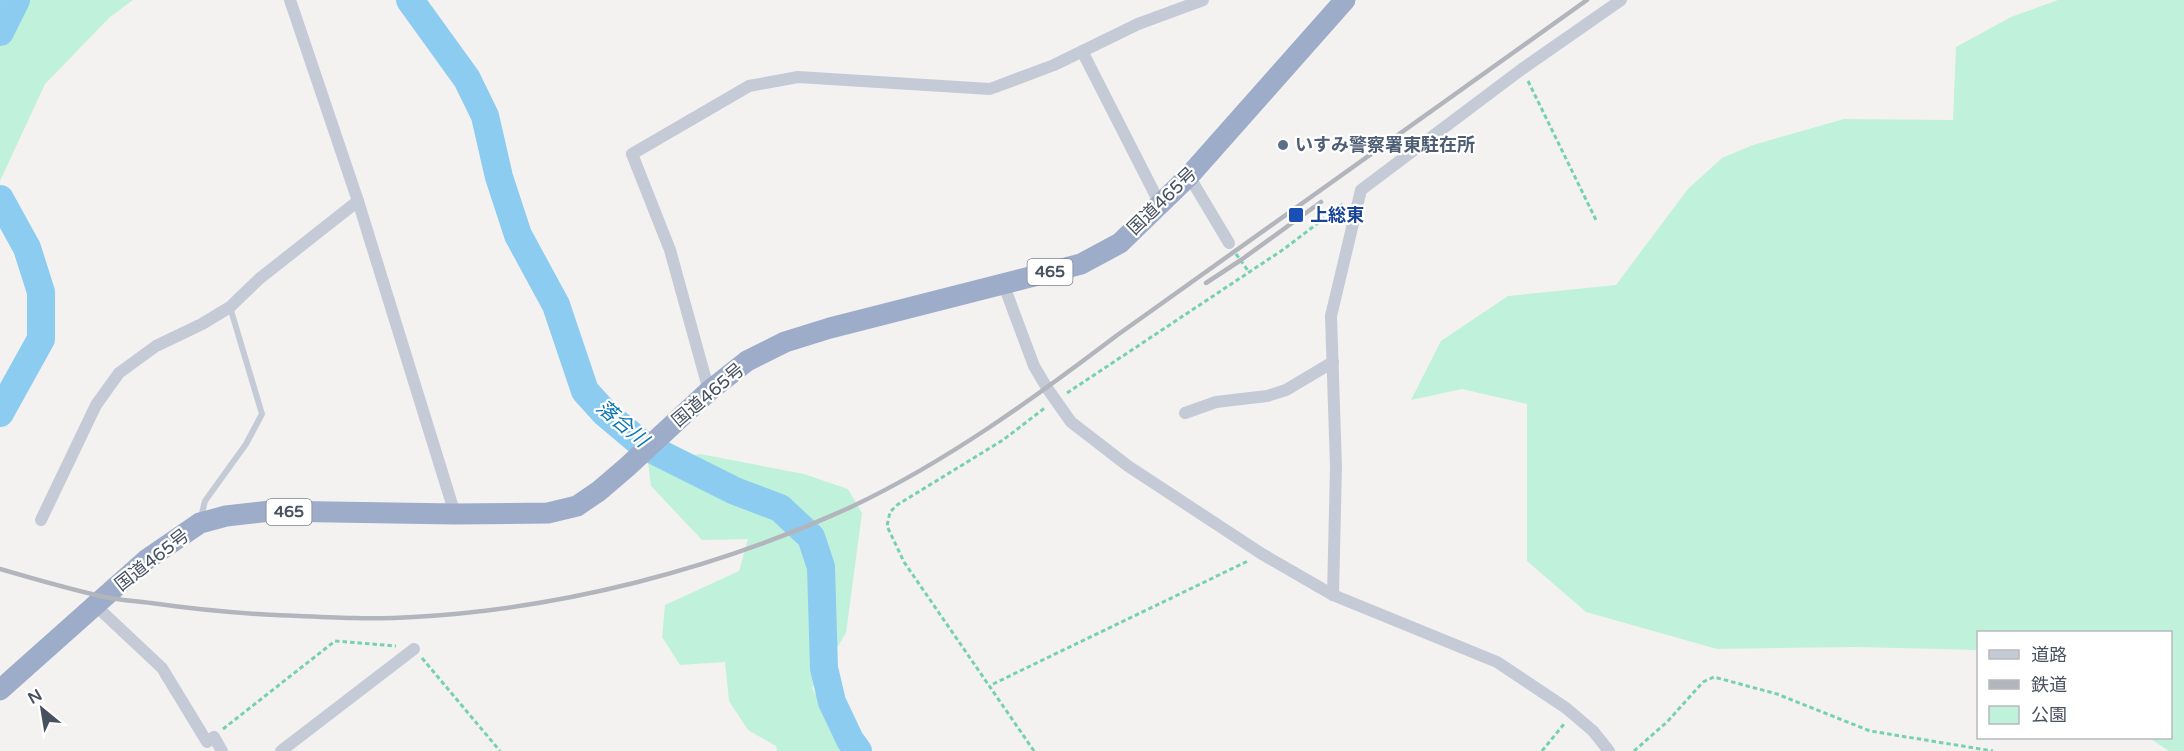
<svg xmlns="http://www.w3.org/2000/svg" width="2184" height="751" viewBox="0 0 2184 751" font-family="'Varela Round','Noto Sans JP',sans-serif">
  <rect width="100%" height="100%" fill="#f4f2f1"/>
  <g fill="#c0f1db">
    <path d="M0 0H133L110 17 45 84 0 181Z"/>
    <path d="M2058 0H2184V751H2169L2149 738H2170V632H1978V650L1856 647 1717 649 1586 612 1527 561V404L1462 389 1411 400 1441 341 1508 296 1616 285 1687 190 1722 158 1753 145 1844 119 1953 120 1956 47 2011 17Z"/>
    <path d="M700 454 804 474 848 489 862 513 846 633 812 688 839 735 846 751H777L776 746 748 730 729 701 725 662 680 665 662 637 665 605 739 571 748 539 702 540 651 486 648 462Z"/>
  </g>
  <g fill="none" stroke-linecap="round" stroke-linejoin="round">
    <g stroke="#8cccf0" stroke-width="28">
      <path d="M410 0 467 79 485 116 499 177 518 235 556 305 585 391 605 413 643 445 735 491 780 508 811 537 821 567 824 668 832 702 850 740 858 751"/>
      <path d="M0 32 16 0"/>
      <path d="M0 199 27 248 41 292V339L0 413"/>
    </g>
    <g stroke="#76d1b2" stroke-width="3" stroke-dasharray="4.5 3" stroke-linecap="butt">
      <path d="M1528 81 1597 222"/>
      <path d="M1236 254 1249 272"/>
      <path d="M1067 393 1284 249 1343 204"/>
      <path d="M422 658 500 751"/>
      <path d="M993 684 1248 561"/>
      <path d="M223 729 335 641 396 646"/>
      <path d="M1034 751 904 562 887 526 890 512 897 505 1003 440 1046 407"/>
      <path d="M1542 751 1564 724"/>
      <path d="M1634 751 1667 722 1703 682 1714 677 1777 694 1870 731 1993 751"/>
    </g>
    <path stroke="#c5cbd6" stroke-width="6" d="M201 517 205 501 246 444 262 414 230 307"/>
    <g stroke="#c5cbd6" stroke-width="12">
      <path d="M290 0 358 201 455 514"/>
      <path d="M1082 51 1160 204"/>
      <path d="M1189 176 1229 243"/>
      <path d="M1003 283 1034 366 1047 388 1071 422 1128 466 1262 554 1333 595 1497 662 1566 708 1593 731 1609 751"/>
      <path d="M709 391 670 250 632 154 749 86 798 77 990 89 1054 65 1138 24 1203 0"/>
      <path d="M1185 413 1216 402 1267 396 1286 390 1333 362"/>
      <path d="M41 520 96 405 119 373 156 346 202 324 230 307 259 279 358 201"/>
      <path d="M1333 595 1336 467 1331 316 1361 190 1522 69 1621 0"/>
      <path d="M96 606 162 668 207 742 214 737 222 751"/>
      <path d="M281 751 414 649"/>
    </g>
    <path stroke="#9cacc9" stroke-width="21" d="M0 690 146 560 200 523 226 516 270 511 455 514 548 513 577 506 599 491 627 467 709 391 747 361 785 342 830 328 1081 264 1120 243 1189 176 1345 0"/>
    <g stroke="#b3b5bc" stroke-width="4.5">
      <path d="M1206 283 1241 260 1321 202"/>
      <path d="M0 569C34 579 69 589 104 597 119 600 135 601 151 603 193 609 234 613 276 615 321 617 368 620 413 617 561 609 716 569 851 507 946 462 1033 399 1116 336L1587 0"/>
    </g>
  </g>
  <circle fill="#5c6f8a" stroke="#fff" stroke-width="2" cx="1283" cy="145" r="6"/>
  <rect fill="#1a4fb4" stroke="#fff" stroke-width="2" x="1288" y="207" width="16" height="16" rx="3"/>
  <g text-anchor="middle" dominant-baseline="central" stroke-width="4.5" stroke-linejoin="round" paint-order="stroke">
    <g fill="#fff" stroke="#7f8590" stroke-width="1.5">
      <rect x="1027.5" y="259" width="45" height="26" rx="4.5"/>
      <rect x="266.5" y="499" width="45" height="26" rx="4.5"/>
    </g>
    <g font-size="16" font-weight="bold" fill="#485160">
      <text x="1050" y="272">465</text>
      <text x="289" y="512">465</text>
    </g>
    <g font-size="18" font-weight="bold" fill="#4e5e75" stroke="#fff" text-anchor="start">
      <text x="1295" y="145">いすみ警察署東駐在所</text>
    </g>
    <g font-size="18" fill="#485160" stroke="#fff">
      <text transform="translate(1162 201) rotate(-44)">国道465号</text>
      <text transform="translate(708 395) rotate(-40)">国道465号</text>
      <text transform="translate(152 560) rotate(-38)">国道465号</text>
    </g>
    <g font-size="18" font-weight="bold" fill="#164399" stroke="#fff" text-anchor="start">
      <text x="1310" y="215">上総東</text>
    </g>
    <g font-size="20" font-style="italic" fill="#0776b4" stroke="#fff">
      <text transform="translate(622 424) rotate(40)">落合川</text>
    </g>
  </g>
  <rect x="1977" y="631" width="195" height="108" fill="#ffffff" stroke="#b6b9bf" stroke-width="1.5"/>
  <rect x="1989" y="650" width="30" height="9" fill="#c5cbd6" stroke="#b6b9bf" stroke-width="1.5"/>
  <text x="2031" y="661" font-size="18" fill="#485160">道路</text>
  <rect x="1989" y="680" width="30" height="9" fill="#b3b5bc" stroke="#b6b9bf" stroke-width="1.5"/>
  <text x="2031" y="691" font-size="18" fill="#485160">鉄道</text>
  <rect x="1989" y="706" width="30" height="18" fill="#c0f1db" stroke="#b6b9bf" stroke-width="1.5"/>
  <text x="2031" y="721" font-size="18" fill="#485160">公園</text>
  <g transform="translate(42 709) rotate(330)" stroke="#ffffff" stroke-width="4.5" paint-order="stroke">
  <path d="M0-4.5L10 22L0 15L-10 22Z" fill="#485160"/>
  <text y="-9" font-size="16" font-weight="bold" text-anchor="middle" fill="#485160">N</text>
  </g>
</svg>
